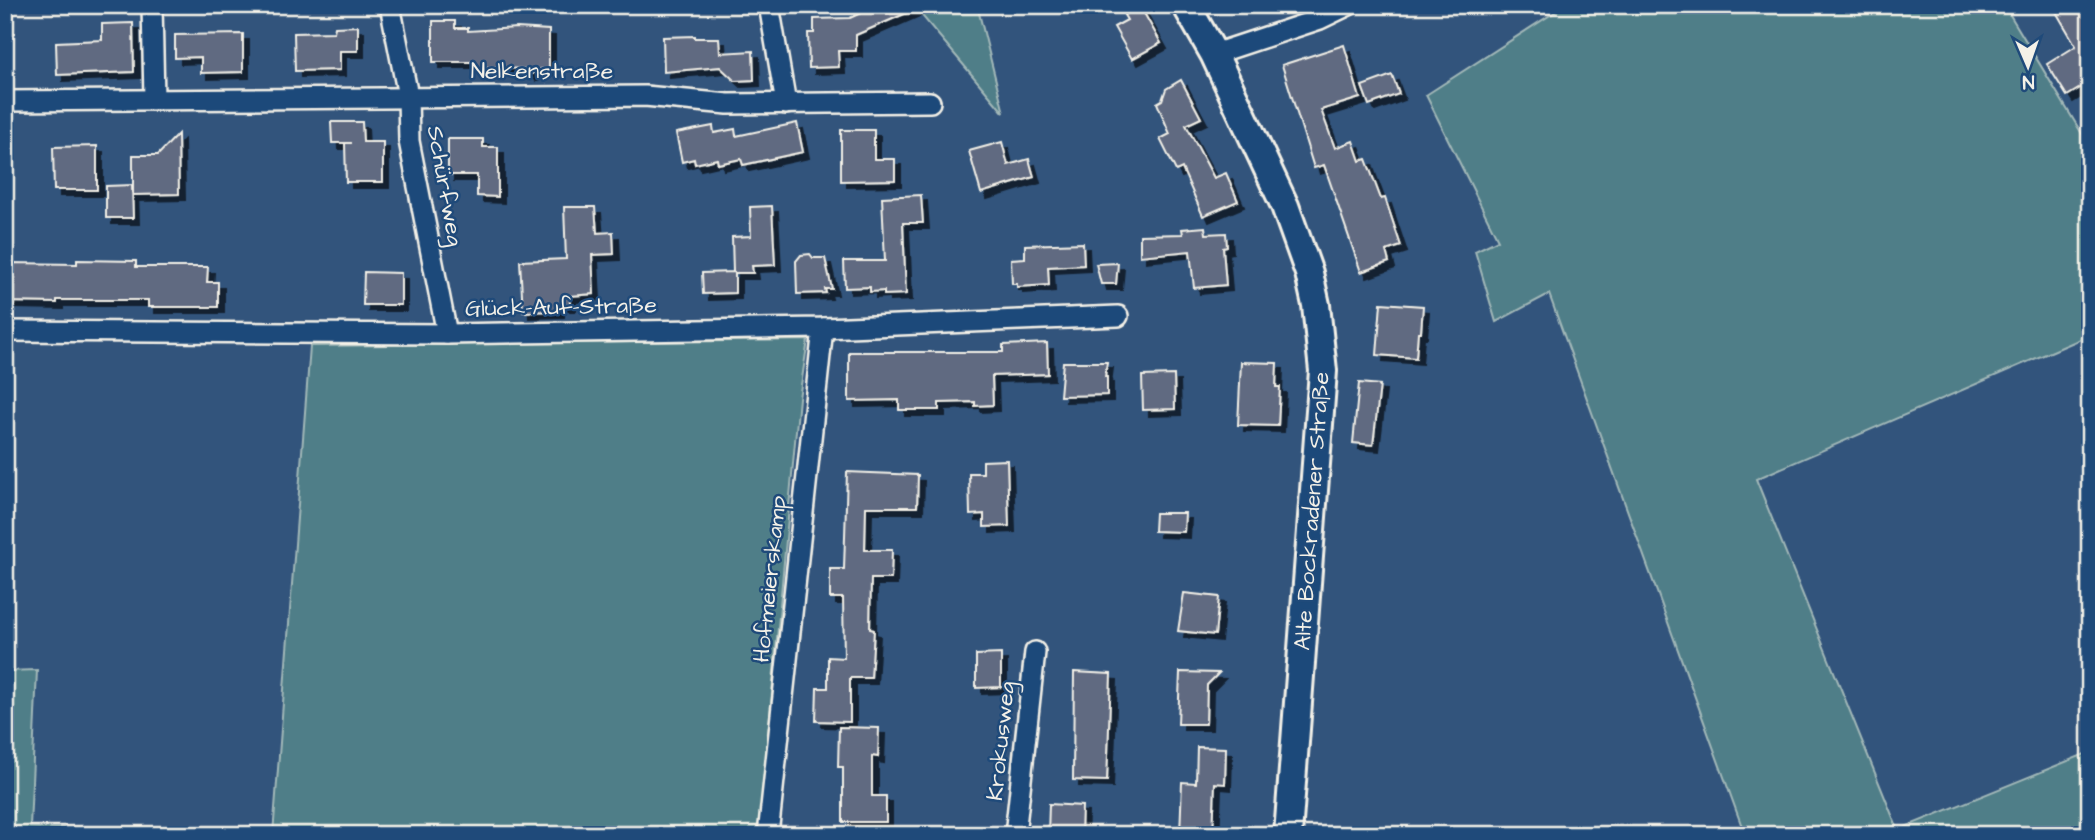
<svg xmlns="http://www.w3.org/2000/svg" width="2095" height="840" viewBox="0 0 2095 840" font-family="'Architects Daughter',sans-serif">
  <defs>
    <filter id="shadow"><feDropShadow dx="6" dy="6" stdDeviation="0" flood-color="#0009"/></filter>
  </defs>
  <rect width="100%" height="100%" fill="#32547c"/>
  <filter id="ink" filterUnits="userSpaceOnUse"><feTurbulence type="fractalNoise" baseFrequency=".0143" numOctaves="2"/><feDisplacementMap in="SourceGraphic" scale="14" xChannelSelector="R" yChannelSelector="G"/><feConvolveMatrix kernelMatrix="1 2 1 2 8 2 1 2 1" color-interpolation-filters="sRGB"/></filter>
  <g filter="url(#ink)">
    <g fill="#4f7e88" stroke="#a2b8b8" stroke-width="2">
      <path d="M913 5H977L1004 113Z"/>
      <path d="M1557 5H2004L2090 147V335L1756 479 1898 830 2090 752V835H1745L1549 294 1496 322 1475 251 1498 240 1426 95 1558 10Z"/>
      <path d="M808 340 799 398 759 835H273L310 346Z"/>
      <path d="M37 670 30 827 64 828V835H5V671Z"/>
    </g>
    <g fill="#606a81" stroke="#f4f1e8" stroke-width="2" filter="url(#shadow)">
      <path d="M878 5H925L856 35V51H838L839 67 809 68 808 33H814V19L850 18Z"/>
      <path d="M2052 5H2090V82L2067 96 2047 64 2076 46Z"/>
      <path d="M1140 6 1161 43 1132 59 1114 27 1127 20 1124 15Z"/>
      <path d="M433 21H455V28H468V31L517 28 549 30V69H541L530 75 526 69 475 67V62H433Z"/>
      <path d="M133 23 134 72 57 75 56 42 102 40V24Z"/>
      <path d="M358 26V51H340V70L295 71 294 33 334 32 335 27Z"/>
      <path d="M243 34V72L201 73V57L175 58V35Z"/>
      <path d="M695 36V38H719L720 53 753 51 754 80 735 81 720 67 664 72 663 37Z"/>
      <path d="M1344 45 1360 98 1321 110 1335 148 1353 141 1360 161 1366 159 1381 199 1385 198 1401 246 1386 251 1389 262 1361 272 1324 165 1314 168 1282 65Z"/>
      <path d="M1392 75 1399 94 1369 105 1362 86Z"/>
      <path d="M1181 80 1201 118 1186 125 1214 178 1226 173 1238 201 1203 216 1182 168 1176 171 1160 139 1170 134 1157 103 1162 100 1166 89Z"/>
      <path d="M331 122H362L363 142H383V182H346L345 143H352H332Z"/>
      <path d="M797 123 803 152 743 165 741 159 718 164 717 159 695 164 694 159 682 162 676 133 713 126 714 133 735 129 736 136Z"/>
      <path d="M841 130H874V159H895V180L841 181Z"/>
      <path d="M178 134 179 194 133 195V155H158Z"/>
      <path d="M448 139H483V147H498V197L477 196V175H448Z"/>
      <path d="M1002 142 1008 165 1029 159 1034 177 981 193 969 151Z"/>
      <path d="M97 146V190H54L53 147Z"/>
      <path d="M132 185 133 218H106V186Z"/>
      <path d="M921 195 923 223H903L906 294 884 295V291L870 292V287L845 288 844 261H885L882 197Z"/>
      <path d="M772 206 775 265 752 266 753 273H735V293L703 294 702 273 733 272 732 237 751 236 750 207Z"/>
      <path d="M564 207H595L597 233 613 232 614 254 592 255 594 294 570 296V305H558V311L523 312 520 261 566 259Z"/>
      <path d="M1205 227 1206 234 1226 233 1227 247 1223 248 1226 285 1194 288 1190 251 1140 256V235L1183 234 1182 229Z"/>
      <path d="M1083 243 1084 265 1048 267 1049 285 1017 287V284H1012L1011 259 1025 258V245Z"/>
      <path d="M810 254 813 258H825L832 289H825L826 293 797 294 796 261 801 255Z"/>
      <path d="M77 260 136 261V267H208L207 282H218V307H148V300H57V303L9 302V263L77 264Z"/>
      <path d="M1118 263 1116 284H1101L1096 264Z"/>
      <path d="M364 272 401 273V305H363Z"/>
      <path d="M1381 303 1423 306 1421 332H1418L1416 358 1377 355Z"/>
      <path d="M1047 343 1048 374 992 376 993 405 975 406V402L939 403V410H899V400L849 401V352H1003V345Z"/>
      <path d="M1063 362H1107L1105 377H1107V395L1060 396Z"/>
      <path d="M1241 362 1277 363 1276 387H1280L1278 426 1238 425Z"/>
      <path d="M1174 375 1175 409 1143 410 1142 376Z"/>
      <path d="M1359 383 1380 385 1373 445 1353 443Z"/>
      <path d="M1007 460 1009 526 984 527V514L970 515 969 473H983V461Z"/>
      <path d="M847 472 918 475 917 507H866L865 550H892L891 579H871L870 629 874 630 871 678H850V722L816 721 817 688H828V657L844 658 843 598H830V569H844Z"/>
      <path d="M1155 513H1185L1184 532 1154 531Z"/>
      <path d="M1184 593 1219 597 1215 635 1178 631Z"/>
      <path d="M1001 654V687L976 688V655Z"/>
      <path d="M1074 672 1111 674 1107 781 1073 780Z"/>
      <path d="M1180 672 1219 673 1207 685 1206 724H1178Z"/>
      <path d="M839 727 879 728 878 757 872 756V796H886V822H843V767H838Z"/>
      <path d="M1197 747 1226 748 1225 784 1215 783 1213 835H1180L1182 782 1196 783Z"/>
      <path d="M1049 804 1082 806 1081 835H1048Z"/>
    </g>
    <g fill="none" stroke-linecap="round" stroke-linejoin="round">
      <g stroke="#f4f1e8" stroke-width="24">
        <g id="street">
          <path d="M152 5 154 99"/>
          <path d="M390 5 408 96 409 141 447 334"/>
          <path d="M769 5 786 104"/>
          <path d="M1214 54 1320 19 1349 5"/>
          <path d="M5 101 645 96 728 104 930 102"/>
          <path d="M5 331 447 334 823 328 1118 316"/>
          <path d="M768 835 823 328"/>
          <path d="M1015 835 1035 652"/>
        </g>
      </g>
      <g stroke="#f4f1e8" stroke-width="32">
        <path id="secondary" d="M1186 5 1214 54 1285 206 1309 273 1316 305 1323 371 1288 835"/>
      </g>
      <use href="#street" stroke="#1f4a7a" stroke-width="19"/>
      <use href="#secondary" stroke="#1f4a7a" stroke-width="26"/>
    </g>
  </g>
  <g text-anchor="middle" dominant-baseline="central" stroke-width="5" stroke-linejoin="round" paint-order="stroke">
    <g font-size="23" fill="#f4f1e8" stroke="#1f4a7a">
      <text x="542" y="71">Nelkenstraße</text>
      <text transform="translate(445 186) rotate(80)">Schürfweg</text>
      <text transform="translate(561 307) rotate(-1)">Glück-Auf-Straße</text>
      <text transform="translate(1312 511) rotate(-86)">Alte Bockradener Straße</text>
      <text transform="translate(770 579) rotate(-84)">Hofmeierskamp</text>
      <text transform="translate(1001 741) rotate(-84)">Krokusweg</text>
    </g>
  </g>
  <rect width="2095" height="840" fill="none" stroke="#1f4a7a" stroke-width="28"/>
  <rect x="14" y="14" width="2067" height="812" fill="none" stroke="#f4f1e8" stroke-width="2.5" filter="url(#ink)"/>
  <g transform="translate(2028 66) rotate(178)" stroke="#1f4a7a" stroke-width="5" paint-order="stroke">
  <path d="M0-5L12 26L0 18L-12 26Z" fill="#f4f1e8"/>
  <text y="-10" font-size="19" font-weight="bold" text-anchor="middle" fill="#f4f1e8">N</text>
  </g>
</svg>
